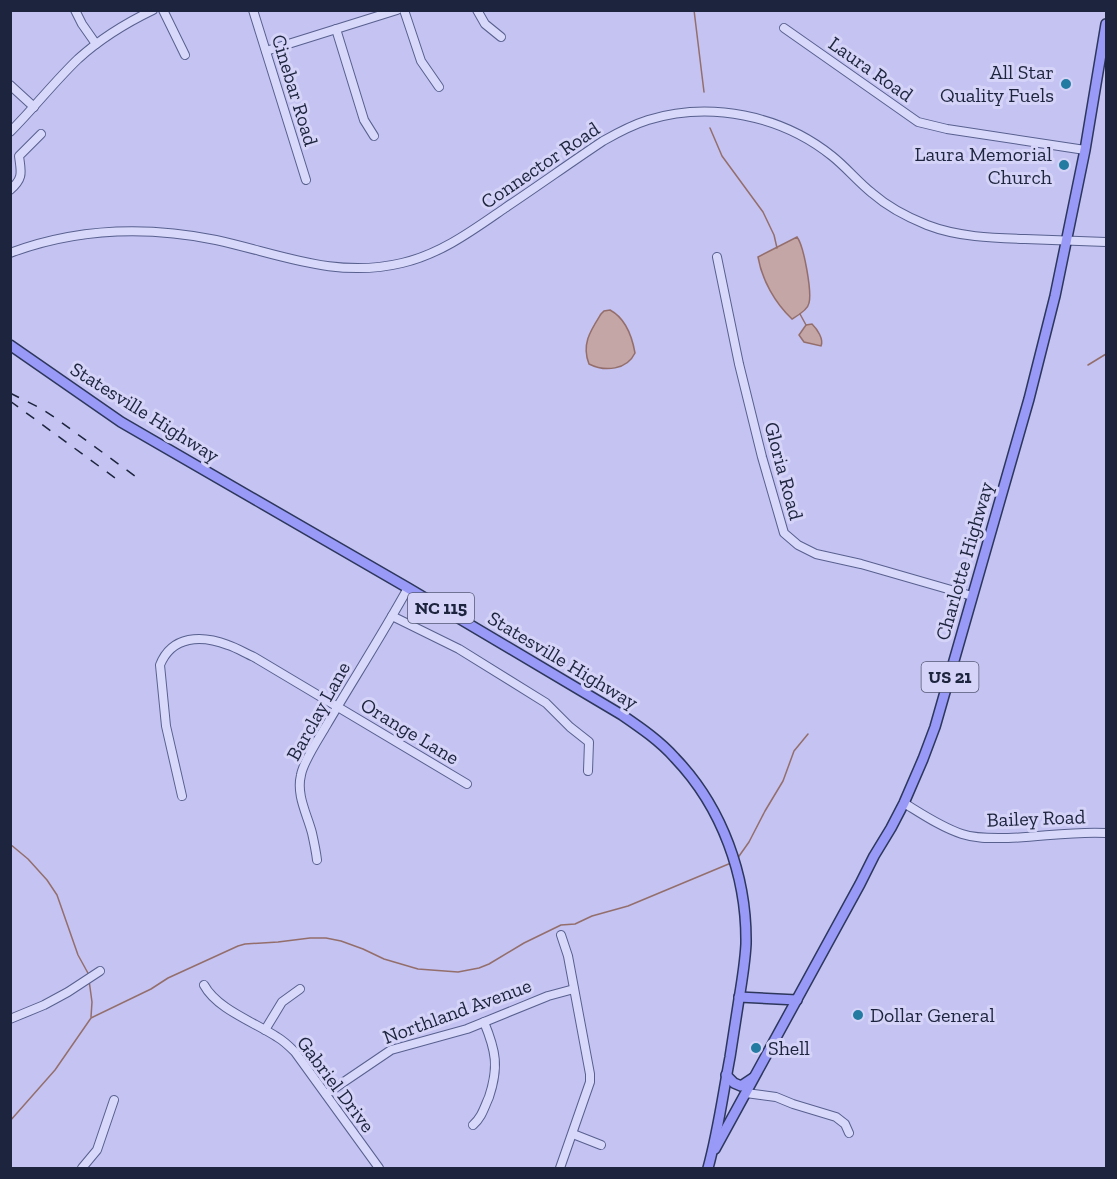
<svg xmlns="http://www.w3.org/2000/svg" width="1117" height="1179" viewBox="0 0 1117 1179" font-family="'Zilla Slab',serif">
  <rect width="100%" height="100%" fill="#c4c3f2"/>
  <g fill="#c4a6a6" stroke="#946e6b" stroke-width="1.5">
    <path d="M797 237C804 246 812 292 809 303 808 310 797 316 792 319 775 303 762 280 758 257Z"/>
    <path d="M610 310C625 318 632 336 635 353 627 370 605 372 589 364 581 344 591 330 601 314L604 311Z"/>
    <path d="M812 324C817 329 824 339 821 346L804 342 799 335 806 325Z"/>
  </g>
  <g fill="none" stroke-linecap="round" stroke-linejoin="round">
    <g stroke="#946e6b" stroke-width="1.5">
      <path d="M694 10 704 92"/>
      <path d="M710 128 722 156 763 212 774 235 777 248"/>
      <path d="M800 314 806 325"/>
      <path d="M1088 365 1106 354"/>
      <path d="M10 844 28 859 47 880 57 895 78 955 89 975"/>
      <path d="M737 859 749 842 765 811 783 781 794 751 808 734"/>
      <path d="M89 980 92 1002 91 1017"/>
      <path d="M10 1121 55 1070 91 1018 151 989 168 978 238 946 245 944 278 942 310 938H326L341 941 363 949 384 959 418 969 458 972 479 968 489 964 524 943 561 925 575 924 592 916 628 906 731 863"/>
    </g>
    <g stroke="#58608e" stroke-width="10">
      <g id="minor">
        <path d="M75 10 82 24 96 44"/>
        <path d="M163 10 185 55"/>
        <path d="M253 10 306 180"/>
        <path d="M404 10 421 61 439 87"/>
        <path d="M477 10 485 24 501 37"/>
        <path d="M784 28 918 122 947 129 1085 150"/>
        <path d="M336 29 364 120 374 136"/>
        <path d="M266 51 397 10"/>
        <path d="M10 85 34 107"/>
        <path d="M10 132C34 108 54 82 78 59 100 39 126 23 153 10"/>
        <path d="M10 190C24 178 21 172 19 156L41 134"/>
        <path d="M10 253C77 228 147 226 216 240 280 254 335 279 402 263 441 254 473 230 505 208 538 186 570 163 603 141 617 133 632 125 648 120 710 101 781 115 832 156 846 167 858 182 872 193 888 207 907 217 927 225 958 237 992 238 1025 239 1052 240 1079 241 1106 242"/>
        <path d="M717 257 739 364 762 457 784 533 798 545 816 554 861 564 972 596"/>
        <path d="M392 616 459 649 546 703 570 727 589 742 588 771"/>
        <path d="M182 796 166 726 160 665C172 635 202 635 228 645 237 648 245 653 254 657L467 784"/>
        <path d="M904 803C922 814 941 827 962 834 977 839 993 838 1008 838 1041 837 1074 831 1106 833"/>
        <path d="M317 860C316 851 314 842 312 833 307 814 296 795 301 775 303 762 319 738 326 726 353 680 382 635 408 588"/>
        <path d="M204 985C217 1009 254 1022 277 1037 284 1041 290 1047 295 1052L379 1168"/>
        <path d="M10 1019 44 1005 68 992 100 971"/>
        <path d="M265 1030 282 1002 300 989"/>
        <path d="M746 1093 776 1097 793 1104 836 1117 845 1124 849 1133"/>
        <path d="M326 1094 391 1050 467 1029 548 996 574 989"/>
        <path d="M473 1125C482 1117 484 1108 489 1097 499 1067 496 1051 484 1022"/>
        <path d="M573 1134 601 1145"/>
        <path d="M82 1168 97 1150 114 1100"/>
        <path d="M560 1168 590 1082V1074L568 956 561 935"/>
      </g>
    </g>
    <g stroke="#2d375c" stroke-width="12">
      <g id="major">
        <path d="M10 345 121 422 408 588 622 715C641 728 660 741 675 758 722 807 747 876 746 944 745 963 742 981 739 999 736 1018 733 1037 730 1057 723 1094 718 1132 708 1168"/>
        <path d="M739 997 797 1000"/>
        <path d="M726 1075 734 1083 741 1086 753 1078"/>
        <path d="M715 1149 860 884 874 856 891 828 904 803 923 759 935 727 1029 399 1055 296 1085 150 1106 24"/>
      </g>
    </g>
    <use href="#minor" stroke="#d8d8fb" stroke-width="8"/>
    <use href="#major" stroke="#9999f7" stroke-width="9"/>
    <g stroke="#1d243d" stroke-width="1.5" stroke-dasharray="10 10" stroke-linecap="butt">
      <path d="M10 393 40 408 54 417 139 479"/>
      <path d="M10 401 122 483"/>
    </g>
  </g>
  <g fill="#237ba2" stroke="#d5d4f8" stroke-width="2">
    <circle cx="1066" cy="84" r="6"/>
    <circle cx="1064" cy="165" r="6"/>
    <circle cx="858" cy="1015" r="6"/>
    <circle cx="756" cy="1048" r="6"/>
  </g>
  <g text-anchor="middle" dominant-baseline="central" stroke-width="6" stroke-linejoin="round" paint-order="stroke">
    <g fill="#d5d4f8" stroke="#545975" stroke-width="1.5">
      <rect x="408" y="593" width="66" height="30" rx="4.5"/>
      <rect x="921.5" y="662" width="57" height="30" rx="4.5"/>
    </g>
    <g font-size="18" font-weight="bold" fill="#1d243d">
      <text x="441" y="608">NC 115</text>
      <text x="950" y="677">US 21</text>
    </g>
    <g font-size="20" fill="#1d243d" stroke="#d5d4f8">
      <text transform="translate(871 69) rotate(35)">Laura Road</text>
      <text transform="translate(295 90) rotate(73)">Cinebar Road</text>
      <text transform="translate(540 165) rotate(-34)">Connector Road</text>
      <text transform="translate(145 412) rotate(32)">Statesville Highway</text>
      <text transform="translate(784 471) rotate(75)">Gloria Road</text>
      <text transform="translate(964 561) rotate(-74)">Charlotte Highway</text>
      <text transform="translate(563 660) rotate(31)">Statesville Highway</text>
      <text transform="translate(318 711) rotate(-61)">Barclay Lane</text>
      <text transform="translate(410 731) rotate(31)">Orange Lane</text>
      <text transform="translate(1036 818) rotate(-2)">Bailey Road</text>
      <text transform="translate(457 1011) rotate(-20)">Northland Avenue</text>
      <text transform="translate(336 1084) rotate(53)">Gabriel Drive</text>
    </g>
    <g font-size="20" fill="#1d243d" stroke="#d5d4f8" text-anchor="end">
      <text x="1054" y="72">All Star<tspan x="1054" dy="23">Quality Fuels</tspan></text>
      <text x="1052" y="154">Laura Memorial<tspan x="1052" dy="23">Church</tspan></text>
      <text x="870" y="1015" text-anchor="start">Dollar General</text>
      <text x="768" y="1048" text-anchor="start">Shell</text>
    </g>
  </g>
  <rect width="1117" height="1179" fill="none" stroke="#1d243d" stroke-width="24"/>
</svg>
